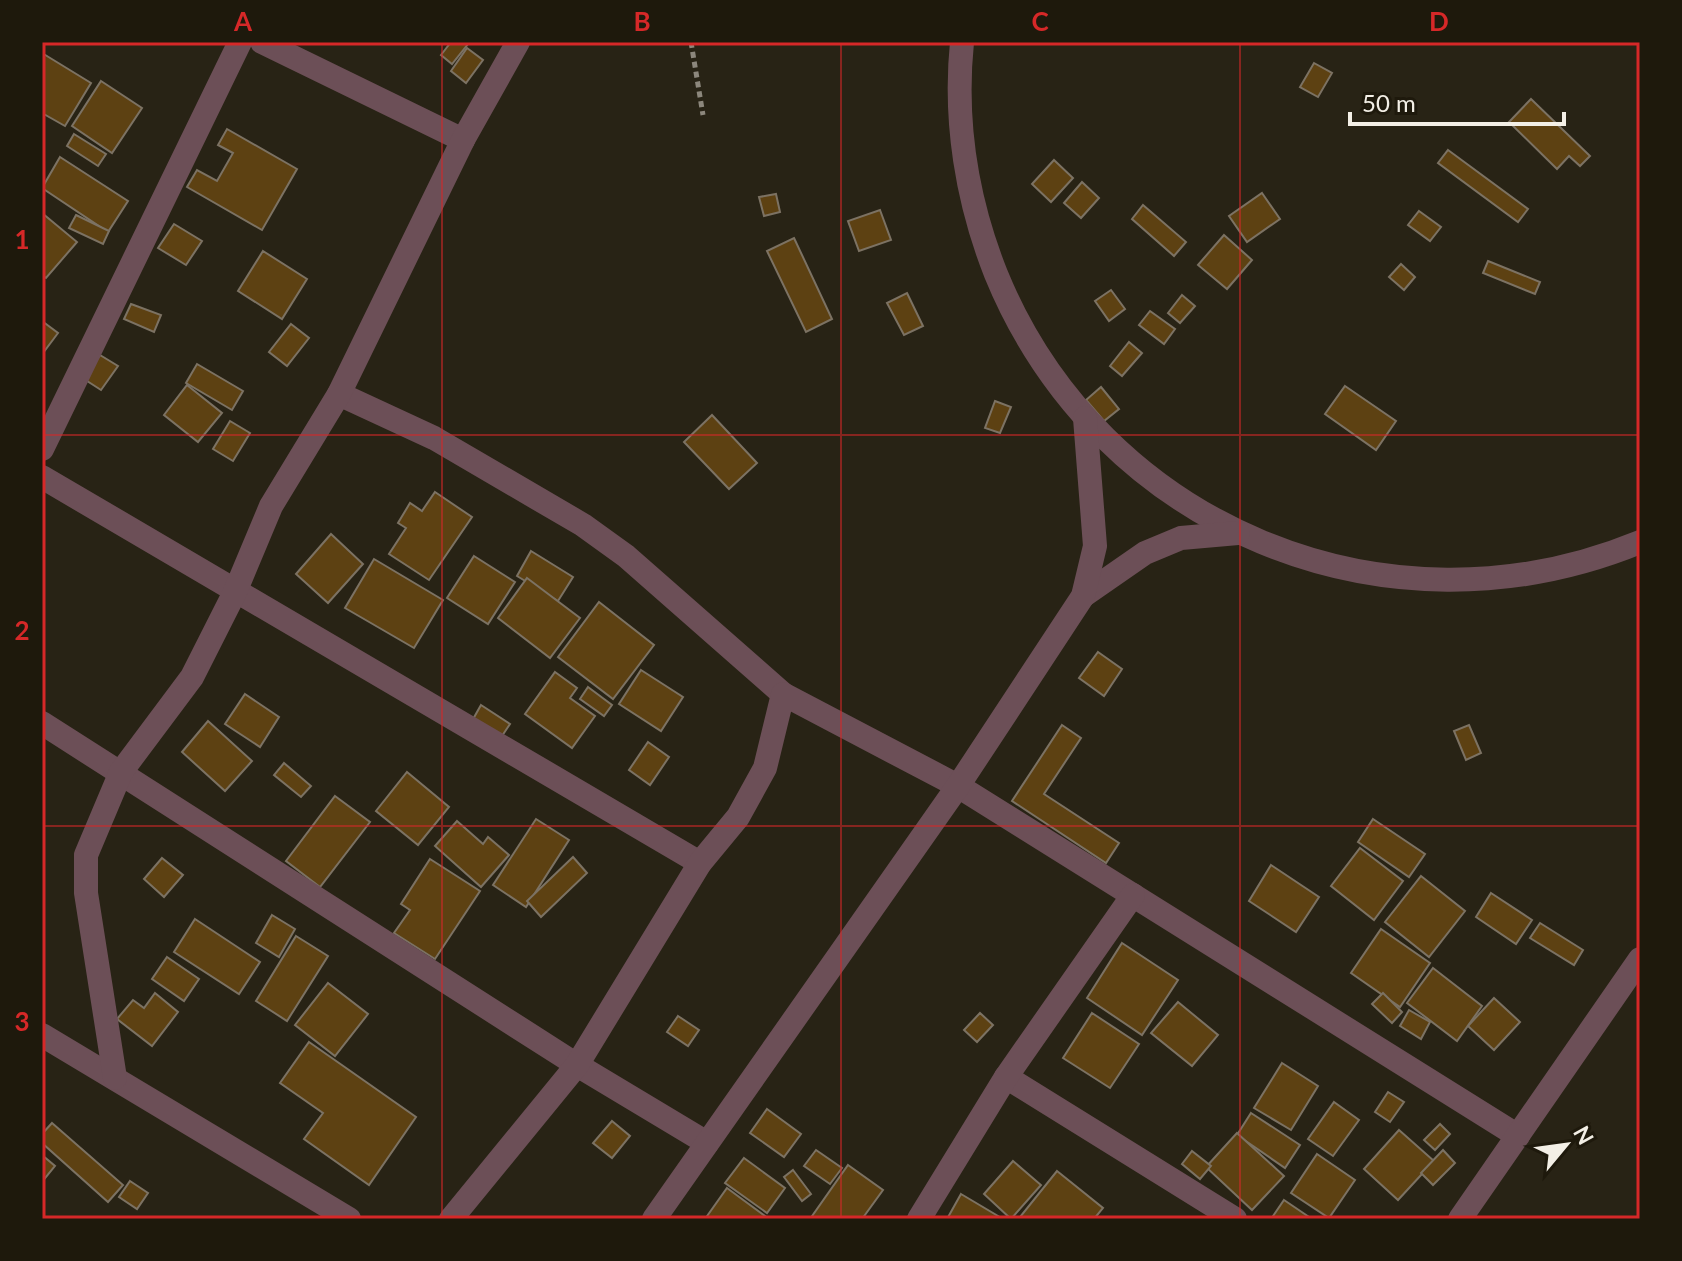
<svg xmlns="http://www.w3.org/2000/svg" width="1682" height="1261" viewBox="0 0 1682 1261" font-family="Lato,sans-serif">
  <rect width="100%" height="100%" fill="#282315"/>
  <g fill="#5d4112" stroke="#7c7263" stroke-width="2">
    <path d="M451 42 468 44 452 64 441 55Z"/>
    <path d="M467 48 483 60 466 83 451 71Z"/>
    <path d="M42 53 91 83 65 126 42 113Z"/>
    <path d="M1314 63 1332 73 1318 97 1300 87Z"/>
    <path d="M101 81 142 108 112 153 72 126Z"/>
    <path d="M1531 99 1590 156 1580 166 1569 156 1557 169 1509 122Z"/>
    <path d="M227 129 297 169 262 230 187 187 197 170 217 181 233 153 218 145Z"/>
    <path d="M74 134 106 154 98 166 67 146Z"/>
    <path d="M1448 150 1528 209 1518 222 1438 163Z"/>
    <path d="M60 157 128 201 108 232 42 188Z"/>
    <path d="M1054 160 1073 178 1051 202 1032 184Z"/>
    <path d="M1082 182 1099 198 1081 218 1064 203Z"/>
    <path d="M1262 193 1280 219 1247 242 1229 216Z"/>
    <path d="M776 194 780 212 764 216 759 197Z"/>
    <path d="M1143 205 1186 242 1174 256 1132 219Z"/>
    <path d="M880 210 891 240 859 251 848 221Z"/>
    <path d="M1419 211 1441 227 1430 241 1408 225Z"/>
    <path d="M42 213 77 242 46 278 42 275Z"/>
    <path d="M76 215 109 231 103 244 69 228Z"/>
    <path d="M174 224 202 241 186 265 158 248Z"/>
    <path d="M1224 235 1252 260 1227 289 1198 265Z"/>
    <path d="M794 238 832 319 806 332 767 251Z"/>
    <path d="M263 251 307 279 282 319 238 291Z"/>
    <path d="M1488 261 1540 282 1535 294 1483 273Z"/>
    <path d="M1401 264 1415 277 1404 290 1389 277Z"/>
    <path d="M1111 290 1125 309 1109 321 1095 301Z"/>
    <path d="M907 293 923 326 904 335 887 303Z"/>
    <path d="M1182 295 1195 306 1180 323 1168 313Z"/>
    <path d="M131 304 161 315 154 332 124 319Z"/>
    <path d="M1150 311 1175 329 1164 344 1139 325Z"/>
    <path d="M42 321 58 333 43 353H42Z"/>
    <path d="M291 324 309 338 287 366 269 352Z"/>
    <path d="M1129 342 1142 353 1122 376 1110 366Z"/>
    <path d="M100 355 118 366 101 390 84 379Z"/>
    <path d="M197 364 243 391 232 410 186 383Z"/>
    <path d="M187 385 222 413 198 442 164 415Z"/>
    <path d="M1345 386 1396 421 1376 450 1325 414Z"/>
    <path d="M1101 387 1119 409 1104 421 1086 400Z"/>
    <path d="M995 401 1011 407 1000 433 985 428Z"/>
    <path d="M712 415 757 463 729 489 684 442Z"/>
    <path d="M230 421 250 433 233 461 213 449Z"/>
    <path d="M435 492 472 517 429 580 389 554 406 528 398 523 410 503 422 511Z"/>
    <path d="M331 534 363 564 328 603 296 574Z"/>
    <path d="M531 551 573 577 558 601 517 576Z"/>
    <path d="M474 556 515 582 488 624 447 598Z"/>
    <path d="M374 559 443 600 414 648 345 608Z"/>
    <path d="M527 578 580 618 550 658 498 618Z"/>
    <path d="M599 602 654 645 613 699 558 657Z"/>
    <path d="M1098 652 1122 669 1104 696 1079 678Z"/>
    <path d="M641 670 683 697 661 731 619 704Z"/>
    <path d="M555 672 577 688 570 698 595 716 572 748 525 714Z"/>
    <path d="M588 687 612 705 604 716 580 699Z"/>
    <path d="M245 694 279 717 260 747 225 724Z"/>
    <path d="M481 705 510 724 500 739 472 721Z"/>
    <path d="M208 721 252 761 225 791 182 752Z"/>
    <path d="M1062 725 1081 738 1044 794 1119 843 1106 863 1012 801Z"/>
    <path d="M1469 725 1481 753 1466 760 1454 731Z"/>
    <path d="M648 742 669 757 650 785 629 770Z"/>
    <path d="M284 763 311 786 301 797 274 775Z"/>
    <path d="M407 772 449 807 418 845 376 811Z"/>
    <path d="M335 796 370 822 320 887 286 861Z"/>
    <path d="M536 819 569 840 526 907 493 885Z"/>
    <path d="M1373 819 1425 854 1409 877 1358 842Z"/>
    <path d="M457 821 483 844 488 837 509 855 481 887 435 846Z"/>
    <path d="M1360 848 1403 881 1374 920 1331 886Z"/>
    <path d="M573 857 587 873 541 917 527 901Z"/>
    <path d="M162 858 183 875 164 897 144 879Z"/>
    <path d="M430 859 480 891 435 959 394 933 410 910 401 904Z"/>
    <path d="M1271 865 1319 897 1296 932 1249 901Z"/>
    <path d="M1421 876 1465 911 1429 957 1385 922Z"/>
    <path d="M1491 893 1532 920 1516 944 1476 917Z"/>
    <path d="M272 915 295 929 279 957 256 943Z"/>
    <path d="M195 919 260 962 239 994 174 952Z"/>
    <path d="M1540 923 1583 950 1574 965 1530 938Z"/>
    <path d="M1381 929 1430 963 1400 1007 1351 973Z"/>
    <path d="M296 936 328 956 287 1021 256 1001Z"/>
    <path d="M1122 943 1178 980 1142 1035 1087 998Z"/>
    <path d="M167 957 199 979 184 1001 152 979Z"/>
    <path d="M1433 968 1482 1006 1457 1041 1407 1003Z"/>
    <path d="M328 983 368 1014 335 1056 295 1025Z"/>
    <path d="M155 993 178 1012 152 1046 117 1019 133 1000 144 1008Z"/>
    <path d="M1383 993 1402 1012 1392 1023 1372 1004Z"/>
    <path d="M1494 998 1520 1022 1494 1050 1468 1026Z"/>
    <path d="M1178 1002 1218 1035 1192 1066 1151 1033Z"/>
    <path d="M1409 1010 1430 1022 1421 1039 1400 1026Z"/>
    <path d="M980 1013 993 1025 977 1042 964 1030Z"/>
    <path d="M1092 1013 1139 1044 1110 1088 1063 1058Z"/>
    <path d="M678 1016 699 1030 688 1046 667 1032Z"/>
    <path d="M309 1042 416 1117 369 1185 304 1139 323 1113 280 1083Z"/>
    <path d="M1282 1063 1318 1086 1291 1130 1254 1108Z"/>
    <path d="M1388 1092 1404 1102 1390 1122 1375 1112Z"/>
    <path d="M1334 1102 1359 1120 1333 1156 1308 1139Z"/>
    <path d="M767 1109 801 1134 784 1157 750 1133Z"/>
    <path d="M1251 1113 1300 1145 1285 1168 1237 1135Z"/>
    <path d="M612 1121 630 1136 612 1158 593 1143Z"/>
    <path d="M52 1123 123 1185 108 1202 42 1143V1134Z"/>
    <path d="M1440 1124 1450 1134 1435 1150 1424 1140Z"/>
    <path d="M1399 1130 1434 1161 1398 1200 1364 1169Z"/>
    <path d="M1237 1133 1284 1176 1252 1210 1206 1167Z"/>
    <path d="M816 1150 842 1168 830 1184 804 1166Z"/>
    <path d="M1443 1150 1455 1163 1433 1185 1421 1173Z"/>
    <path d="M1192 1151 1211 1166 1200 1179 1182 1164Z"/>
    <path d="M1317 1154 1355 1180 1329 1218 1291 1193Z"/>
    <path d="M42 1155 55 1166 42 1182Z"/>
    <path d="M744 1158 785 1188 767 1213 725 1183Z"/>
    <path d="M1013 1161 1041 1185 1011 1219 984 1194Z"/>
    <path d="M848 1165 883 1190 862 1219H810Z"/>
    <path d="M793 1170 811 1194 802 1201 784 1177Z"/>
    <path d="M1057 1171 1103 1208 1094 1219H1023L1020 1217Z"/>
    <path d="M130 1181 148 1193 137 1209 119 1197Z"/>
    <path d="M727 1188 769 1219H705Z"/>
    <path d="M961 1194 1003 1219H947Z"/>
    <path d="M1284 1200 1312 1219H1271Z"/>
  </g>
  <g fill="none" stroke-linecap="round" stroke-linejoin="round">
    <path stroke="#8c877c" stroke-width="5" stroke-dasharray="6 4" stroke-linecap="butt" d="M691 42 703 115"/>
    <g stroke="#6c4f57" stroke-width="24">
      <path d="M262 42 463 140"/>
      <path d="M962 42C954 121 967 201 996 274 1100 528 1387 646 1640 542"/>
      <path d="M339 394 434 438 583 525 626 556 783 694"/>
      <path d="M42 449 240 42"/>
      <path d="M42 477 700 863"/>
      <path d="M1083 596 1145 553 1181 538 1238 533"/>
      <path d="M42 723 577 1065 707 1143"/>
      <path d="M42 1035 349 1219"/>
      <path d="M1006 1077 1235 1219"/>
      <path d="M115 1078 86 893V855L121 772 192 677 235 592 271 506 339 394 463 140 518 42"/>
      <path d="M451 1219 577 1065 700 863 738 817 765 768 783 694 958 786 1518 1136"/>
      <path d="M654 1219 958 786 1083 596 1095 546 1085 418"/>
      <path d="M919 1219 1006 1077 1133 895"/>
      <path d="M1460 1219 1640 959"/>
    </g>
  </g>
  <path fill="none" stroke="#d62828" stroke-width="2" stroke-opacity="0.55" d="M442 42V1219M841 42V1219M1240 42V1219M42 435H1640M42 826H1640"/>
  <rect width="1682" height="1261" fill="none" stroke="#1e190c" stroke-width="88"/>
  <g transform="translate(1566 1145) rotate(61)" stroke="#1e190c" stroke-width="6" paint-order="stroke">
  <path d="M0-6L14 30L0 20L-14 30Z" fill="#f3efe6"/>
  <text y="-12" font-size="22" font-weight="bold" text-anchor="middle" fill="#f3efe6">N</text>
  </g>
  <path d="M1350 112v12h214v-12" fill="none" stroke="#f3efe6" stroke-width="4"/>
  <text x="1362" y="112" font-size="24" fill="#f3efe6" stroke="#1e190c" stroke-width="6" paint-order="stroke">50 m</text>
  <rect x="44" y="44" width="1594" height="1173" fill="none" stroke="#d62828" stroke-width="3"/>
  <g font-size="26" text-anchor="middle" font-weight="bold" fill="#d62828">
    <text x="243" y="31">A</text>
    <text x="642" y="31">B</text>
    <text x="1040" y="31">C</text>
    <text x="1439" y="31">D</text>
    <text x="22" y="249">1</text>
    <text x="22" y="640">2</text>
    <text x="22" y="1031">3</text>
  </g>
</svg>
